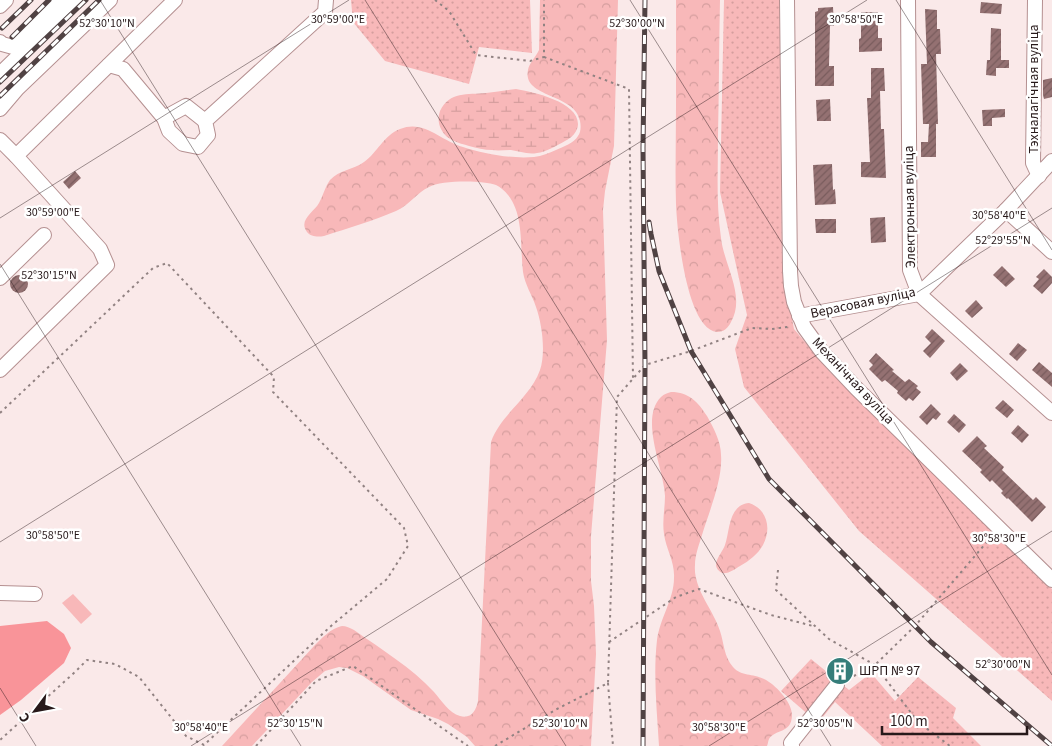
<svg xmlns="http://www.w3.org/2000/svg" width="1052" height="746" viewBox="0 0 1052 746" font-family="'Source Sans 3',sans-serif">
  <defs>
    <pattern id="forest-crowns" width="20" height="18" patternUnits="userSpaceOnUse" patternTransform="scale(1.25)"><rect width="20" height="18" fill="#f8b8b9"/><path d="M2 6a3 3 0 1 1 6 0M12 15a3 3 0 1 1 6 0" fill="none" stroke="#d59e9e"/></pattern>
    <pattern id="wetland-marsh" width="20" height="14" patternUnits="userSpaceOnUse" patternTransform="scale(1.25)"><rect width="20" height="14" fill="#f8b8b9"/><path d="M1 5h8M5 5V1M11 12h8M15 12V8" fill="none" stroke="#d59e9e"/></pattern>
    <pattern id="garden-dots" width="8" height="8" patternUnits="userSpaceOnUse" patternTransform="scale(1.25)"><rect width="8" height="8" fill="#f8b8b9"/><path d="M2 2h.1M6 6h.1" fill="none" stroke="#d59e9e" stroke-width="1.8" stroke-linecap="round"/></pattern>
    <pattern id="building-hatch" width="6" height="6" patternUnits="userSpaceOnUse" patternTransform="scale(1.25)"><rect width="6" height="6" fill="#947172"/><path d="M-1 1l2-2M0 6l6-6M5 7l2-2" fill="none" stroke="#795c5d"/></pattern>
  </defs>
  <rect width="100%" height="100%" fill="#fae9e9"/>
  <path fill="#f8b8b9" d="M73 594 92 614 81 624 62 603Z"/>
  <g fill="url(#forest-crowns)">
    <path d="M540 0H618L614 146 605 191 603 210 607 340 591 536V581L594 606 596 654 591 746H475L467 737 448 724 438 719 411 710 363 676 347 668 339 667 325 671 312 682 252 746H222L314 646C321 639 331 628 342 626 346 626 350 628 354 630 381 649 412 668 434 692 442 701 449 713 460 716 471 719 476 711 478 701L491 442C501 414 530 398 540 370 546 352 542 324 536 307 532 295 525 285 523 272 520 247 524 215 508 195 505 191 500 187 496 185 483 180 441 180 429 187 416 193 410 205 396 211 373 221 348 228 324 236 318 237 311 237 307 232 298 220 314 212 319 203 323 196 325 187 330 180 339 170 353 170 364 162 377 153 384 135 400 129 424 119 441 141 463 147 484 154 512 159 534 157 542 156 549 153 556 150 563 147 574 143 578 136 581 132 581 126 580 121 575 93 522 98 528 70 529 63 536 57 539 50Z"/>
    <path d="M676 0H720C719 45 719 91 718 136 718 170 716 204 721 238 724 265 746 296 731 322 728 328 724 332 717 332 686 329 677 229 676 204 675 172 676 139 676 106 676 71 676 35 676 0Z"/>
    <path d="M671 392C689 392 698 402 707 416 713 427 721 441 721 455 723 479 709 512 702 535 699 545 695 555 695 565 693 589 713 609 720 631 724 643 724 657 733 667 742 677 752 673 764 679 775 684 793 703 792 716 791 734 775 729 769 739 768 741 768 744 767 746H659C657 711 653 675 657 640 660 618 674 599 674 578 675 562 666 549 664 534 662 521 665 508 665 496 664 469 639 419 661 397 664 394 668 393 671 392Z"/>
    <path d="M749 503C767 509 772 528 763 545 758 554 749 561 740 566 735 569 729 574 722 573 719 571 716 569 716 564 717 557 723 551 725 545 730 531 728 505 749 503Z"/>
  </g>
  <path fill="url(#wetland-marsh)" d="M516 89C534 92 578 102 578 124 578 132 571 138 565 141 556 146 546 152 537 153 528 155 519 151 511 150 504 150 498 151 492 150 484 150 477 148 469 146 459 143 446 140 441 129 438 123 438 117 440 111 450 91 467 95 486 93 496 92 506 90 516 89Z"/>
  <g fill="url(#garden-dots)">
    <path d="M351 0H530L532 53 479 47 469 84 385 61 353 22Z"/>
    <path d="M724 0H780L782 268 794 329 830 372 1052 589V701L859 531 744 387 735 349 747 315 720 192Z"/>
    <path d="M811 659 849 690 871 673 895 701 918 677 956 708 953 718 981 746H882L835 702 818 723 781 691Z"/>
  </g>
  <path fill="#f99499" d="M47 621 64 634 71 648 64 663 21 700 0 715V626Z"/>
  <g fill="url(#building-hatch)">
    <path d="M981 2 1002 4 1001 14 980 13Z"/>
    <path d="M833 7 834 26H830L829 66H834V86H815V12L818 11V8Z"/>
    <path d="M925 9 937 10V29H940L941 54H936L938 124H936V157H921V142H928L929 124H923L921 64H927Z"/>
    <path d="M861 12H878V38H882V51L859 52V39L861 38Z"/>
    <path d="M991 28 1001 29V60H1009V68H996V76L986 75 987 60H990Z"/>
    <path d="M871 68H884L885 91H880L881 129H884L886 178 861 177V162H870L867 98H871Z"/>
    <path d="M1052 78V97L1044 99 1043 95V80Z"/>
    <path d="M830 99 831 121H817L816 100Z"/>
    <path d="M1005 109V117L992 118V126H983L982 110Z"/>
    <path d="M832 164 833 190 835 189 836 204 815 205 813 165Z"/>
    <path d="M75 171 81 178 69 189 63 182Z"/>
    <path d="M885 217 886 242 871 243 870 218Z"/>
    <path d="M815 219H836V233H816Z"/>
    <path d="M1002 266 1015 279 1006 287 993 275Z"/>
    <path d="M1044 269 1052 277V283L1042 294 1033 286 1039 279 1036 277Z"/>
    <circle cx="19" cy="284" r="9"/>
    <path d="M976 300 983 308 972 318 965 311Z"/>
    <path d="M932 329 945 341 930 358 923 351 931 343 925 337Z"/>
    <path d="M1018 343 1027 350 1017 361 1009 354Z"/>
    <path d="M876 353 894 370 892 371 905 382 909 379 918 386 916 388 921 392 913 401 909 398 906 401 897 393 898 391 885 380 882 382 869 369 873 365 869 361Z"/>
    <path d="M1039 362 1052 373V387L1032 370Z"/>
    <path d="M960 363 968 371 957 381 950 373Z"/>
    <path d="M1003 400 1014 410 1007 418 995 408Z"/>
    <path d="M931 404 941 414 936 420 933 418 927 425 919 417Z"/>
    <path d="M954 414 966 425 959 433 947 422Z"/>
    <path d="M1018 425 1029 435 1022 443 1011 433Z"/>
    <path d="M977 436 987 446 984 448 1004 467 1002 470 1033 500 1036 497 1046 507 1032 522 1008 498 1007 499 1001 493 1003 491 992 480 990 482 980 472 982 470 962 451Z"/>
  </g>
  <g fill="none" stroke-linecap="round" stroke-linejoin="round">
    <g stroke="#b59091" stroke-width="16">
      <g id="minor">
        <path d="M787 0 790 271 791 286 794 302 804 327 822 352 856 388 1052 580"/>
        <path d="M908 0 910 270 919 294 1052 413"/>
        <path d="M1035 0 1033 163 1039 176"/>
        <path d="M0 6 6 0"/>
        <path d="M0 42 2 44 13 47 61 0"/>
        <path d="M109 65 123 69 164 118 169 131 183 144 198 147 208 135 205 121 325 12 326 0"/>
        <path d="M0 74 76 0"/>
        <path d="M0 109 17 89 110 0"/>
        <path d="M164 118 186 106 205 121"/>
        <path d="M0 140 16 156 175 0"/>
        <path d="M1006 210 1052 252"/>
        <path d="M0 278 44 235"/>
        <path d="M799 316 919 294 1006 210 1052 161"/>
        <path d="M0 370 107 265 100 249 16 156"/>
        <path d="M0 593 35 594"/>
        <path d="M792 746 791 743 837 685"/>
      </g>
    </g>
    <g stroke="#918282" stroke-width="2" stroke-dasharray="2.5 4" stroke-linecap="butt">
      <path d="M435 0 449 11 476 55 530 61 544 57V0"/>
      <path d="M544 57 629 89 633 379"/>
      <path d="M0 413 153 268 167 263 274 377 273 392 404 528 408 546 387 579 331 626 204 745 186 736 139 677 115 664 87 660 75 672 0 740"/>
      <path d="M778 570 776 590 829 639 875 665 918 722 950 746"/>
      <path d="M609 642 676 597 699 589 771 615 813 626"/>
      <path d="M848 679 875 665 915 626 992 536"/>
      <path d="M608 683 613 746"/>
      <path d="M256 746 316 681 353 666 468 746"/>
      <path d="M495 746 557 709 608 683 617 397 645 365 691 351 752 328 772 329 787 327 790 325"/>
    </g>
    <use href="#minor" stroke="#fff" stroke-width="14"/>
    <g stroke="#504243" stroke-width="5">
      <g id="rail">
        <path d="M2 28 31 0"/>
        <path d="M12 37 49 0"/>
        <path d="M0 82 86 0"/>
        <path d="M0 96 99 0"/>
        <path d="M649 222 651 234 659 271 691 351 769 479 931 642 1052 746"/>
        <path d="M643 746 645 365 643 148 645 0"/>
      </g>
    </g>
    <use href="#rail" stroke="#fff" stroke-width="3" stroke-dasharray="9" stroke-linecap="butt"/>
  </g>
  <path fill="none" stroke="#27191a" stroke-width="1" stroke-opacity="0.45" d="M100 0 566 746M365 0 831 746M630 0 1052 675M896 0 1052 250M0 218 349 0M0 264 301 746M0 542 867 0M0 688 36 746M191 746 1052 208M709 746 1052 531"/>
  <defs>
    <g id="building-disc" transform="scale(1.4375)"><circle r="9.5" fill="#357d7a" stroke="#fff"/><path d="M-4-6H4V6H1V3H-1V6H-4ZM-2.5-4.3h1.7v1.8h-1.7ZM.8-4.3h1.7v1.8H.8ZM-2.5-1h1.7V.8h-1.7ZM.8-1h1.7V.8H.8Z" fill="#fff"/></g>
  </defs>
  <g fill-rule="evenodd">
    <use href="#building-disc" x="840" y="671"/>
  </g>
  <g text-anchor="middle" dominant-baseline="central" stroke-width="5" stroke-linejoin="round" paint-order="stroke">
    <g font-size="14" fill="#27191a" stroke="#fff">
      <text transform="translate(1034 89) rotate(-90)">Тэхналагічная вуліца</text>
      <text transform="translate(910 207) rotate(-91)">Электронная вуліца</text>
      <text transform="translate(863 303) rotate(-12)">Верасовая вуліца</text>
      <text transform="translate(853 381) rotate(47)">Механічная вуліца</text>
    </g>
    <g font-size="14" fill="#27191a" stroke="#fff" text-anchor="start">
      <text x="859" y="671">ШРП № 97</text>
    </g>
  </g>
  <g font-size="12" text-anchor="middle" fill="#27191a" stroke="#fff" stroke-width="5" stroke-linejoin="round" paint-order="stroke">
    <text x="338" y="23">30°59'00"E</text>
    <text x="856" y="23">30°58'50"E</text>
    <text x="107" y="27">52°30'10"N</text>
    <text x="637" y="27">52°30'00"N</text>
    <text x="53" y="216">30°59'00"E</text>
    <text x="999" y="219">30°58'40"E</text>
    <text x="1003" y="244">52°29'55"N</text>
    <text x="49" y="279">52°30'15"N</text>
    <text x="53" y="539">30°58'50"E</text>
    <text x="999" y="542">30°58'30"E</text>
    <text x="1003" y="668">52°30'00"N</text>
    <text x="295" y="727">52°30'15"N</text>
    <text x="560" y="727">52°30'10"N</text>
    <text x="825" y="727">52°30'05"N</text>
    <text x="201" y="731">30°58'40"E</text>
    <text x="719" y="731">30°58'30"E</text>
  </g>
  <g transform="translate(35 711) rotate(238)" stroke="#ffffff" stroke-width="4" paint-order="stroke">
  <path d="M0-4L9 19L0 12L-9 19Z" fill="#27191a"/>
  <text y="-8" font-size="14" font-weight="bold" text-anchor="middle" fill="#27191a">С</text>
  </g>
  <path d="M882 726v8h145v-8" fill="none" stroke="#27191a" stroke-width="2.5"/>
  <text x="890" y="726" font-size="15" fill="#27191a" stroke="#ffffff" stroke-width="4" paint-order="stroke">100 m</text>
</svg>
